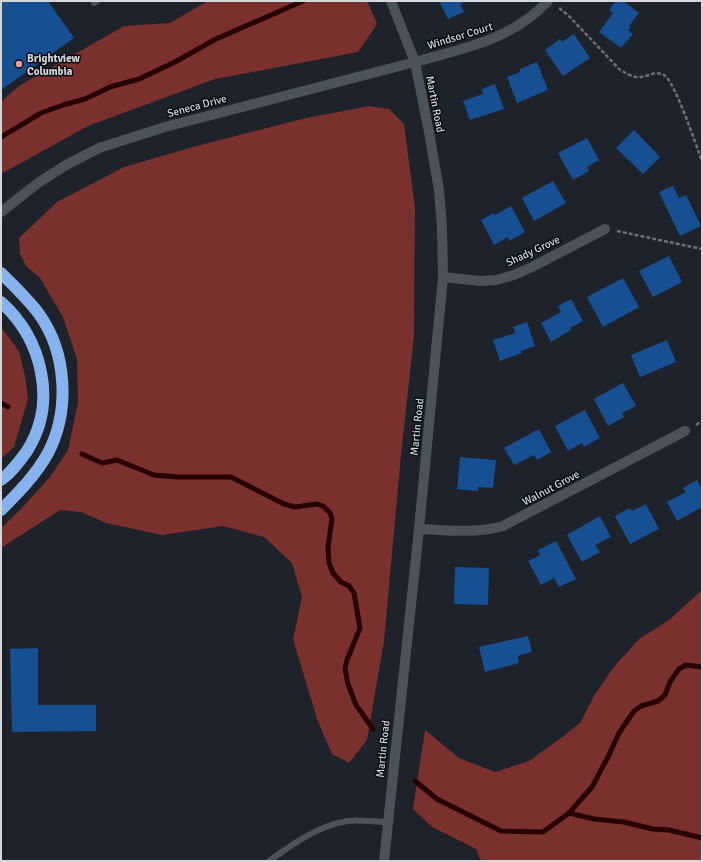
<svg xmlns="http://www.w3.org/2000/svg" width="703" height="862" viewBox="0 0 703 862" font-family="Signika,sans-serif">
  <rect width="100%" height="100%" fill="#1e232b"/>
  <g fill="#7a302d">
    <path d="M208 1H367L377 24 358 52 215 79 88 126 1 174V102L19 86 124 26 170 23Z"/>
    <path d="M369 106 389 109 404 124 415 208 414 336 401 455 384 641 367 740 349 763 332 754 318 722 293 639 302 597 292 563 264 537 223 526 162 535 106 523 81 512 60 510 1 548V528L20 510 50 477 68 450 78 403 77 359 63 317 40 278 26 266 20 254 19 238 57 202 124 167 193 147 302 119Z"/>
    <path d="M1 327 19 351 25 376 28 399 14 447 1 459Z"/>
    <path d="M702 590V861H481L476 849 432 827 413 809 425 730 459 758 495 772 529 761 561 738 580 723 594 696 613 668 639 639 669 620Z"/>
  </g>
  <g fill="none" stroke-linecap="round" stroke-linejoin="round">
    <g stroke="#280000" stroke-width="5">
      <path d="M1 137 41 113 63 105 85 99 110 87 139 79 173 63 216 39 303 1"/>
      <path d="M1 403 8 407"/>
      <path d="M82 454 102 463 117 460 154 475 177 477H231L284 504 295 507 317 504 323 506 330 513 332 519 328 547 329 563 333 573 341 582 349 586 354 593 360 628 347 660 345 669 348 684 356 705 373 729"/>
      <path d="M415 781 437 799 501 831 543 832 569 813 592 787 609 755 619 733 634 711 641 706 658 701 665 695 670 682 679 669 686 665 702 667"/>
      <path d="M569 813 594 819 624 822 653 829 669 830 702 838"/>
    </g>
  </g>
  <g fill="#174f93">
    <path d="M1 1H25L26 2 28 1H48L74 38 1 90Z"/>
    <path d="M439 1H467L460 4 464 12 448 19Z"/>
    <path d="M616 1H623L639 13 629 26 631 27 628 30 633 34 621 48 599 32 613 13 609 10Z"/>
    <path d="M574 34 590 58 563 76 545 50 560 39 562 42Z"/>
    <path d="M537 62 548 90 517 103 507 77 520 72V69Z"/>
    <path d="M495 84 504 109 470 120 463 101 483 94 482 89Z"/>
    <path d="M634 130 660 157 643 174 616 148Z"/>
    <path d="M587 138 599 160 587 167 589 171 573 180 558 153Z"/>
    <path d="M553 181 566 203 534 221 522 198Z"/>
    <path d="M673 186 679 198 686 195 701 226 680 236 659 192Z"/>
    <path d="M511 206 525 232 509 241 508 237 494 245 481 220 494 213 495 215Z"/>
    <path d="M669 256 682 282 653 297 639 271Z"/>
    <path d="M623 278 639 307 603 327 587 297Z"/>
    <path d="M571 299 583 321 570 328 571 330 551 342 541 323 561 312 558 306Z"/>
    <path d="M527 322 535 346 521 351 522 353 500 361 493 340 515 333 513 327Z"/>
    <path d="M667 340 676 362 640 377 631 355Z"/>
    <path d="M623 383 636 406 622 413 624 417 608 426 594 399Z"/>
    <path d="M585 410 600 438 584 447 582 443 568 451 555 426Z"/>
    <path d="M539 429 551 452 537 460 534 455 514 465 504 448Z"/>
    <path d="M460 457 496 460 493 488 478 487V491L457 489Z"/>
    <path d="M697 480 702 489V507L677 521 667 502 686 492 683 488Z"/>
    <path d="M646 504 659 529 630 544 615 516 630 508 632 511Z"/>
    <path d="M600 516 611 537 595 545 600 552 582 562 567 535Z"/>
    <path d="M556 541 576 579 559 587 554 578 541 585 528 561 540 555 538 550Z"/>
    <path d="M455 567 489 568 488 605 454 604Z"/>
    <path d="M528 636 532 652 518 656 519 663 485 672 479 647Z"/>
    <path d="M38 648V705H96V731L12 732 10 649Z"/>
  </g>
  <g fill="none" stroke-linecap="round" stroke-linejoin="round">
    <g stroke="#6b6f76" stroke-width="2.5" stroke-dasharray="4 2" stroke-linecap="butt">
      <path d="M559 8 569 16 620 70C626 73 633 78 640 77 649 77 654 70 664 75 675 81 696 146 702 161"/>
      <path d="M617 231 702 249"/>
      <path d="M696 425 702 421"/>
    </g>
    <g stroke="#4c525a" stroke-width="6">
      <path d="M93 1 94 3 97 1"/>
      <path d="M269 861C293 844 317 826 347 821 360 819 375 822 388 822"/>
    </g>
    <g stroke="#4c525a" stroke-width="10">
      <path d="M415 62C465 48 511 40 548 1"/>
      <path d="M443 277 480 281 496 280 514 275 534 266 605 229"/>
      <path d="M419 529C449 530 474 534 503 526L685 431"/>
    </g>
    <g stroke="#4c525a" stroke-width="10">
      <path d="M1 212 38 183 66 165 99 148 165 127 415 62"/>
      <path d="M384 861 419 529 443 277 442 228 439 190 429 132 415 62 391 1"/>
    </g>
    <g stroke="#86b2ed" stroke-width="12">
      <path d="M1 273C14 286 28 299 39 314 67 353 70 411 48 453 36 475 18 493 1 510"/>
      <path d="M1 302C42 339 58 402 27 451 19 462 12 472 1 480"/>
    </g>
  </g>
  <circle fill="#f59c94" stroke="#0a0c10" stroke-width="1.5" cx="19" cy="64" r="4"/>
  <g text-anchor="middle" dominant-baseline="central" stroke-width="3" stroke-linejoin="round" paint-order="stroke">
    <g font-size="11" fill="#d4d7dc" stroke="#0a0c10">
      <text transform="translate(460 36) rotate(-17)">Windsor Court</text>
      <text transform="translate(435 104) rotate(79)">Martin Road</text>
      <text transform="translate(197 106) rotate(-15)">Seneca Drive</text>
      <text transform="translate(533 251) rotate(-25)">Shady Grove</text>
      <text transform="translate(417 427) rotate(-84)">Martin Road</text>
      <text transform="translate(551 488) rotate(-28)">Walnut Grove</text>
      <text transform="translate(383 749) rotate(-84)">Martin Road</text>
    </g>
    <g font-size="11" font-weight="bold" fill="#d4d7dc" stroke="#0a0c10" text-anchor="start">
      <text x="27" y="58">Brightview<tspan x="27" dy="13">Columbia</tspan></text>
    </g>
  </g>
  <rect width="703" height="862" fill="none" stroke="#d4d7dc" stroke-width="4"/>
</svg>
